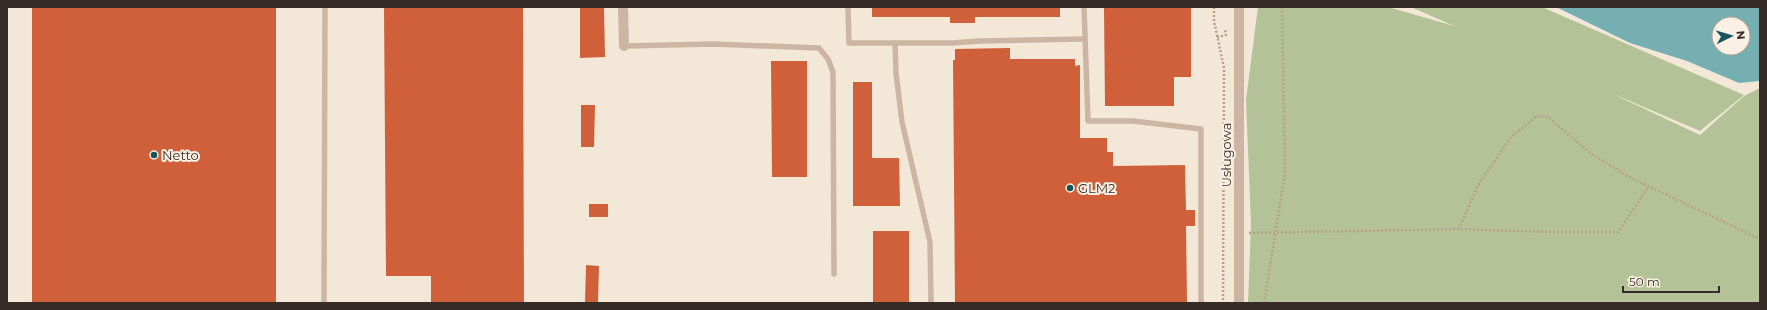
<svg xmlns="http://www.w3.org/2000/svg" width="1767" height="310" viewBox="0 0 1767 310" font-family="Montserrat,sans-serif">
  <rect width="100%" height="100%" fill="#f3e7d8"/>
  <path fill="#b4c397" d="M1258 7H1388L1454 26 1411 7H1542L1744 95 1700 131 1611 93 1700 135 1744 96 1760 88V303H1248L1251 224 1246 100Z"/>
  <path fill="#75afb2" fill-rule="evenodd" d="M1556 7H1760V81L1739 83 1687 61 1630 43ZM1719 24H1743V48H1719Z"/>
  <g fill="#cf603a">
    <rect x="32" y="7" width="244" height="296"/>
    <path d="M384 7H523L524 303H431V276H386Z"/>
    <path d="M580 7H604L605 57 580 58Z"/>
    <path d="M872 7H1060V17H975V23H950V17H872Z"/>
    <path d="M1104 7H1191V77H1174V106H1105Z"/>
    <path d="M1010 48V59H1075V66L1080 65V138H1107V152H1113V166L1185 165 1186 210H1195V226H1186L1187 303H955L953 60H955V49Z"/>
    <path d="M771 61H807V177H772Z"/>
    <path d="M853 82H872V158H899L900 206H853Z"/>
    <path d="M581 105H595L594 147H581Z"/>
    <rect x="589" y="204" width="19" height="13"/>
    <rect x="873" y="231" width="36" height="72"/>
    <path d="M586 265 599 266 598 302 585 303Z"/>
  </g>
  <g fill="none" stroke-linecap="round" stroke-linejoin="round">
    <g stroke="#b8a08d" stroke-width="2.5" stroke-dasharray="2 2" stroke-linecap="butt">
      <path d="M1214 7V21L1224 68 1223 303"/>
      <path d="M1217 37 1226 35 1225 30"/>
      <path d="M1459 229 1478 185 1511 137 1537 116 1548 117 1590 153 1629 177 1760 239"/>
      <path d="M1249 233 1459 229 1549 232H1618L1649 186"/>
      <path d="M1264 303 1285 173 1282 7"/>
    </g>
    <g stroke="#ccb6a3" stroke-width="5.5">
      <path d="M848 7 849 43H952L980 41 1084 39"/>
      <path d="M1084 7 1088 121H1133L1201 129V303"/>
      <path d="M895 43 896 73 902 122 930 242 931 303"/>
      <path d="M624 46 713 44 819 48 828 59 833 72 834 274"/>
      <path d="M324 303 325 7"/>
    </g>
    <path stroke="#ccb6a3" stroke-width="10" d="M623 7 624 46"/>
    <path stroke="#ccb6a3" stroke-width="10" d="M1239 303V7"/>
  </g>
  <g fill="#18555b" stroke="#faf1e4" stroke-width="1.5">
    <circle cx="154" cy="155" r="4"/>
    <circle cx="1070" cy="188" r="4"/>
  </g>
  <g text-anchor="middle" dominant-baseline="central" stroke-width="4" stroke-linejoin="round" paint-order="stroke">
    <g font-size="13" fill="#362b26" stroke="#faf1e4" text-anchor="start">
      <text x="162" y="155">Netto</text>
      <text x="1078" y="188">GLM2</text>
    </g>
    <g font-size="13" fill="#362b26" stroke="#faf1e4">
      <text transform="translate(1226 155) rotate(-90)">Usługowa</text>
    </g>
  </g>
  <rect width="1767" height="310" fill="none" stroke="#362b26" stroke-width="16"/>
  <g transform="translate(1731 36) rotate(85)"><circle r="19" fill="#faf1e4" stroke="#aca298"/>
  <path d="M0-3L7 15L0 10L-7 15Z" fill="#18555b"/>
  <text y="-6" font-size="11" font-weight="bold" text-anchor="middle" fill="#362b26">N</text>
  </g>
  <path d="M1623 286v6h96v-6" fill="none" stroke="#362b26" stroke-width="2"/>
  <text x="1629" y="286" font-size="12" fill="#362b26" stroke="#faf1e4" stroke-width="3" paint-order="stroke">50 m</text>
</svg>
